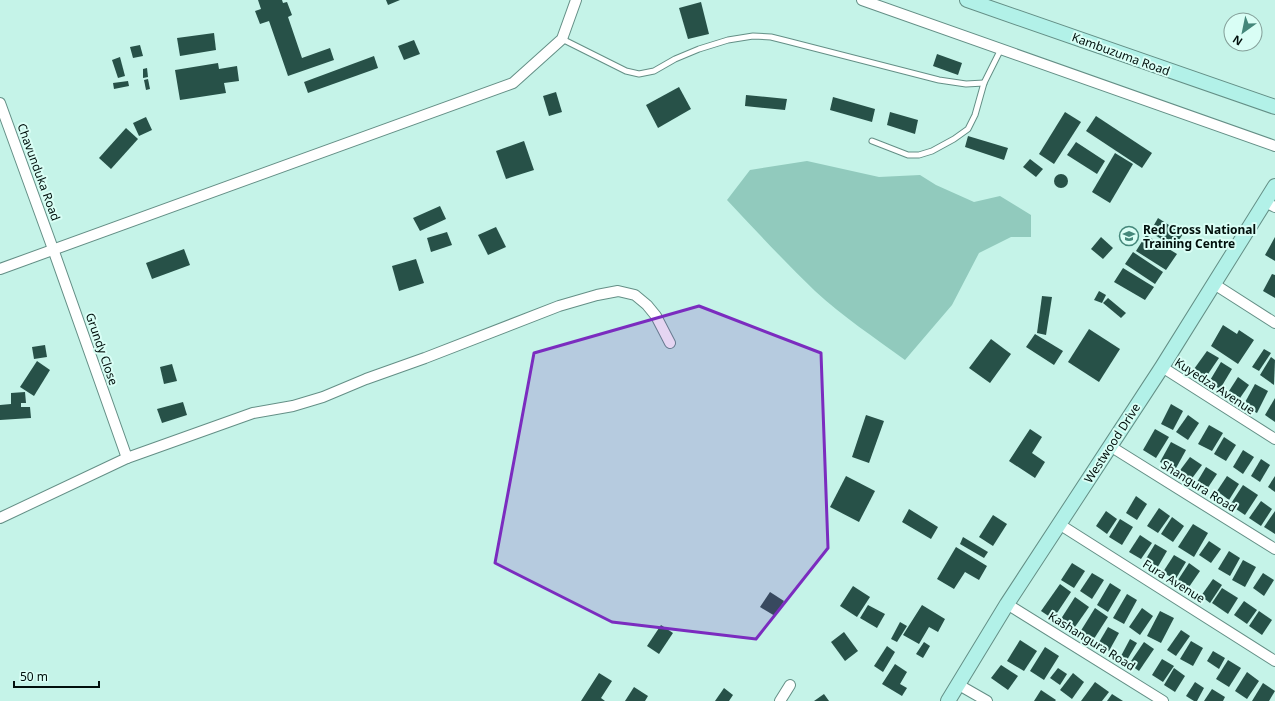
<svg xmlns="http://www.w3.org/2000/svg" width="1275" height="701" viewBox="0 0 1275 701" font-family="'Noto Sans',sans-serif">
  <rect width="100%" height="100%" fill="#c5f3e8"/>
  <path fill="#91cabd" d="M807 161 879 177 920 175 936 185 974 202 1000 196 1031 215V237H1011L979 253 952 305 905 360C875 338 842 316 815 291 785 262 756 231 727 200L750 170Z"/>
  <g fill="#275148">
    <path d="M258 0H282L283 3 287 2 292 15 288 17 302 58 330 48 334 60 288 76 269 21 260 24 255 11 261 9Z"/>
    <path d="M386 0H400L388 5Z"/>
    <path d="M701 2 709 34 688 39 679 8Z"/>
    <path d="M214 33 216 50 180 56 177 38Z"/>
    <path d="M414 40 420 54 404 60 398 46Z"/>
    <path d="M140 45 143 56 133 58 130 47Z"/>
    <path d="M937 54 962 63 958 75 933 66Z"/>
    <path d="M374 56 378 68 308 93 304 82Z"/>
    <path d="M120 57 125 76 118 78 112 60Z"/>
    <path d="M218 63 219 69 237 66 239 81 224 83 226 93 180 100 175 70Z"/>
    <path d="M147 68 148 77 143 78V69Z"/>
    <path d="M148 79 150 89 146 90 144 80Z"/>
    <path d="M128 81 129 86 114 89 113 83Z"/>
    <path d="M679 87 691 109 658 128 646 105Z"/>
    <path d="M556 92 562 112 549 116 543 96Z"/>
    <path d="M746 95 787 99 785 110 745 106Z"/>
    <path d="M833 97 875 109 872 122 830 110Z"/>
    <path d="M890 112 918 120 915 134 887 125Z"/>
    <path d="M1065 112 1081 122 1054 164 1039 154Z"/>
    <path d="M1096 116 1152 153 1142 168 1086 131Z"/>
    <path d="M146 117 152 130 139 136 133 123Z"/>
    <path d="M126 128 138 139 111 169 99 158Z"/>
    <path d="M968 136 1008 148 1004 160 965 147Z"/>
    <path d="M524 141 534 170 506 179 496 151Z"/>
    <path d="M1076 142 1105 161 1097 174 1067 155Z"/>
    <path d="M1115 153 1133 164 1110 203 1092 192Z"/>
    <path d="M1030 159 1043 169 1036 177 1023 167Z"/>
    <circle cx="1061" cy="181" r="7"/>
    <path d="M440 206 446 219 420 231 413 218Z"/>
    <path d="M1158 218 1183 234 1174 247 1150 232Z"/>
    <path d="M496 227 506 247 488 255 478 235Z"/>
    <path d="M447 232 452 245 431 252 427 238Z"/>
    <path d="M1146 235 1177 254 1166 270 1136 251Z"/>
    <path d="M1101 237 1113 248 1103 259 1091 249Z"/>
    <path d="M1275 237V261L1265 255Z"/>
    <path d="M184 249 190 265 152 279 146 263Z"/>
    <path d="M1133 252 1163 272 1155 284 1125 264Z"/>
    <path d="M416 259 424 283 399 291 392 266Z"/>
    <path d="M1123 268 1154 287 1145 300 1114 282Z"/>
    <path d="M1272 274 1275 275V298L1263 291Z"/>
    <path d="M1099 291 1106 295 1102 303 1094 300Z"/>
    <path d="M1042 296 1052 297 1046 335 1037 333Z"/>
    <path d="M1108 298 1126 313 1121 318 1103 303Z"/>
    <path d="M1223 325 1237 334 1239 330 1254 340 1238 364 1211 346Z"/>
    <path d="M1089 329 1120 349 1099 382 1068 362Z"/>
    <path d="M1035 334 1063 351 1054 365 1026 347Z"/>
    <path d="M991 339 1011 354 990 383 969 368Z"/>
    <path d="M45 345 47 357 34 359 32 347Z"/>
    <path d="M1264 349 1271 353 1259 371 1252 367Z"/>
    <path d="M1207 351 1219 358 1206 377 1194 369Z"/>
    <path d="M1271 357 1275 360 1274 385 1260 375Z"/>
    <path d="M37 361 50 370 34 396 20 387Z"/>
    <path d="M1221 362 1232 369 1220 389 1209 382Z"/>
    <path d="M172 364 177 381 164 384 160 367Z"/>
    <path d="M1238 377 1249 385 1240 398 1229 391Z"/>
    <path d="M1255 384 1268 391 1257 413 1243 406Z"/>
    <path d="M25 392 26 403H21V407H30L31 418 0 420V405L11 404V393Z"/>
    <path d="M1275 398V422L1265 415Z"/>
    <path d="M183 402 187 415 162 423 157 409Z"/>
    <path d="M1171 404 1183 411 1173 430 1161 424Z"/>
    <path d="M866 415 884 421 869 463 852 457Z"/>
    <path d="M1188 415 1199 423 1188 440 1176 432Z"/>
    <path d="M1209 425 1223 433 1212 451 1198 444Z"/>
    <path d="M1030 429 1042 437 1032 453 1045 462 1035 478 1009 461Z"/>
    <path d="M1155 429 1169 437 1156 458 1143 450Z"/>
    <path d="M1224 437 1236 445 1226 461 1214 454Z"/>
    <path d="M1171 442 1186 450 1175 470 1160 462Z"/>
    <path d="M1243 450 1254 457 1243 474 1233 467Z"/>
    <path d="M1190 457 1202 465 1190 481 1178 473Z"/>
    <path d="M1261 459 1270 465 1260 482 1251 476Z"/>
    <path d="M1206 467 1217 474 1207 489 1197 482Z"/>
    <path d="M846 476 875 491 859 522 830 507Z"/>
    <path d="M1227 476 1239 484 1229 500 1217 491Z"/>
    <path d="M1275 476V492L1268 487Z"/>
    <path d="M1243 485 1258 495 1245 515 1230 505Z"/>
    <path d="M1136 496 1147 504 1137 520 1126 513Z"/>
    <path d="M1261 501 1272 509 1261 526 1249 518Z"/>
    <path d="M1159 508 1170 516 1158 533 1147 526Z"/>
    <path d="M909 509 938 527 931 539 902 522Z"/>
    <path d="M1106 511 1117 519 1107 534 1096 526Z"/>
    <path d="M1275 511V534L1264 527Z"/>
    <path d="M993 515 1007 524 993 546 979 537Z"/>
    <path d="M1172 517 1184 526 1173 542 1161 534Z"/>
    <path d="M1120 519 1133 527 1122 545 1109 537Z"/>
    <path d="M1193 524 1208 533 1194 557 1178 547Z"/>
    <path d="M1140 535 1152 543 1141 559 1129 552Z"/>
    <path d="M963 537 988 552 984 558 960 544Z"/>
    <path d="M1209 541 1221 549 1211 563 1199 555Z"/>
    <path d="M1155 544 1167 551 1156 570 1144 562Z"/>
    <path d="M956 547 987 566 979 580 965 572 954 589 937 579Z"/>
    <path d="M1229 551 1240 558 1230 576 1218 569Z"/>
    <path d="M1174 555 1186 562 1175 580 1163 572Z"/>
    <path d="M1243 560 1256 567 1245 587 1232 580Z"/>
    <path d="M1072 563 1085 571 1074 588 1061 580Z"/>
    <path d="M1189 563 1200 571 1189 587 1178 580Z"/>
    <path d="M1092 573 1104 580 1092 599 1080 591Z"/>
    <path d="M1263 573 1274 580 1264 596 1253 588Z"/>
    <path d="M1213 579 1222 585 1210 603 1201 596Z"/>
    <path d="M1110 583 1121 590 1108 612 1097 605Z"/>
    <path d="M1060 584 1071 592 1053 619 1041 611Z"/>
    <path d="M853 586 870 597 857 617 840 606Z"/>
    <path d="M1222 588 1238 598 1228 614 1212 603Z"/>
    <path d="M770 592 784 601 775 616 760 607Z"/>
    <path d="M1127 594 1137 600 1124 624 1113 618Z"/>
    <path d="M1075 597 1089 607 1070 634 1057 625Z"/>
    <path d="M1244 601 1257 610 1247 624 1234 615Z"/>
    <path d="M868 605 885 614 877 628 860 618Z"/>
    <path d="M922 605 945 619 938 632 929 627 919 644 903 635Z"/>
    <path d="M1095 608 1108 617 1090 645 1077 637Z"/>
    <path d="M1142 608 1153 616 1140 635 1129 627Z"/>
    <path d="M1160 611 1174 618 1161 643 1147 636Z"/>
    <path d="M1259 611 1272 620 1262 635 1249 626Z"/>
    <path d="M900 622 907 626 897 642 891 639Z"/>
    <path d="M661 625 673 633 659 654 647 646Z"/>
    <path d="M1108 627 1119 633 1109 651 1098 644Z"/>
    <path d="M1181 630 1190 636 1176 656 1167 650Z"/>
    <path d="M844 632 858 651 845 661 831 642Z"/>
    <path d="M1130 639 1137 643 1127 660 1121 656Z"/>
    <path d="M1020 640 1037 651 1024 671 1007 661Z"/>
    <path d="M1191 641 1203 648 1193 666 1180 659Z"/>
    <path d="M924 642 930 646 923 658 916 654Z"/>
    <path d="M1144 642 1154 649 1139 671 1129 664Z"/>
    <path d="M887 646 895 652 883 672 874 666Z"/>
    <path d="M1045 647 1059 656 1044 680 1030 671Z"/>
    <path d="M1213 651 1225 658 1219 669 1207 661Z"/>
    <path d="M1162 659 1174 666 1163 682 1152 675Z"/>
    <path d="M1228 660 1241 668 1229 687 1216 679Z"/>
    <path d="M895 664 907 672 900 684 907 688 902 696 882 684Z"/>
    <path d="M1001 665 1018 676 1008 690 991 678Z"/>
    <path d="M1058 668 1067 674 1060 685 1050 678Z"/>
    <path d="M1174 668 1185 676 1175 692 1164 685Z"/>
    <path d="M1247 672 1259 681 1247 699 1235 691Z"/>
    <path d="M599 673 612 681 601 698 605 701H581Z"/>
    <path d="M1073 673 1084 682 1072 699 1060 690Z"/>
    <path d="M1095 682 1109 692 1102 701H1081Z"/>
    <path d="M1195 682 1204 688 1197 701H1194L1186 696Z"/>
    <path d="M1263 683 1275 691 1269 701H1252Z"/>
    <path d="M634 687 648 696 645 701H625Z"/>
    <path d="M724 688 733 695 729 701H715Z"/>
    <path d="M1212 689 1225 697 1223 701H1204Z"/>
    <path d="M1041 690 1056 700 1055 701H1034Z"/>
    <path d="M824 694 829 701H814Z"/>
    <path d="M1112 694 1123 701H1107Z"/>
  </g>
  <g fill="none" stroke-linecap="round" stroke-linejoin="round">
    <g stroke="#648f86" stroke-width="7">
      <g id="lane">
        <path d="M562 39 626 71 639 74 654 71 675 59 699 49 728 40 753 36 771 37 787 41 939 80 966 84 984 83"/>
        <path d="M872 141 908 155H919L932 151 954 139 968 129 975 115 984 83 1001 49"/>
      </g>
    </g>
    <g stroke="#648f86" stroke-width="12">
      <g id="street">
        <path d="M862 0 1275 146"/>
        <path d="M0 103 53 249 127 458"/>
        <path d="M1265 202 1275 207"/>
        <path d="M0 269 513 83 562 39 576 0"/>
        <path d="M1214 284 1275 323"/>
        <path d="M1162 367 1275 439"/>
        <path d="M1110 446 1275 549"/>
        <path d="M0 518 127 458 253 413 293 406 323 397 366 379 425 358 559 306 597 295 618 291 635 295 647 305 656 316 670 343"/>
        <path d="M1059 524 1275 661"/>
        <path d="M1007 604 1163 701"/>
        <path d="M959 685 987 701"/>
        <path d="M780 701 790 685"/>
      </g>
    </g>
    <g stroke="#648f86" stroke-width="16">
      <g id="secondary">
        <path d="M967 0 1275 107"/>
        <path d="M948 701 1007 604 1162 367 1275 186"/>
      </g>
    </g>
    <use href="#lane" stroke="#fff" stroke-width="5"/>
    <use href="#street" stroke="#fff" stroke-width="10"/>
    <use href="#secondary" stroke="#b2f1e8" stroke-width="14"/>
  </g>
  <path fill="#7b2cbf" fill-opacity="0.2" stroke="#7b2cbf" stroke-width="3" stroke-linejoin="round" d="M699 306 821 353 828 548 756 639 612 622 495 563 534 353Z"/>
  <defs>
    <g id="university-ring" transform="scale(1)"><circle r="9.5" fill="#d9fef5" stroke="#44877a" stroke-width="1.5"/><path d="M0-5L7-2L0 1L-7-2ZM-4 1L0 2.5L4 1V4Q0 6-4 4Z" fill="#44877a"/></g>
  </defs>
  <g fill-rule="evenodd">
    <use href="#university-ring" x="1129" y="236"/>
  </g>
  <g text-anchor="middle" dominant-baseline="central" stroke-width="4" stroke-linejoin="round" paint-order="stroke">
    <g font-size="12" fill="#010f0c" stroke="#d9fef5">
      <text transform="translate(1121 54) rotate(20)">Kambuzuma Road</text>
      <text transform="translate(39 172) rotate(70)">Chavunduka Road</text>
      <text transform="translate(102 349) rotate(71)">Grundy Close</text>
      <text transform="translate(1215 386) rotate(33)">Kuyedza Avenue</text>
      <text transform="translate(1112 443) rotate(-57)">Westwood Drive</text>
      <text transform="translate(1199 486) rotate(32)">Shangura Road</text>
      <text transform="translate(1174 581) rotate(32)">Fura Avenue</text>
      <text transform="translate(1092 641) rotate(32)">Kashangura Road</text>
    </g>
    <g font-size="12" font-weight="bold" fill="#010f0c" stroke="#d9fef5" text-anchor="start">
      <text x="1143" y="229">Red Cross National<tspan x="1143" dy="14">Training Centre</tspan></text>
    </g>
  </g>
  <g transform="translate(1243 32) rotate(213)"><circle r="19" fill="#d9fef5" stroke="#839e98"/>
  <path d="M0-3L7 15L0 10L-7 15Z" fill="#44877a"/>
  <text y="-6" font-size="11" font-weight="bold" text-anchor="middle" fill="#010f0c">N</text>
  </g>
  <path d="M14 681v6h85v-6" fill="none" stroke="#010f0c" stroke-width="2"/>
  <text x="20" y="681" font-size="12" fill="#010f0c" stroke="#d9fef5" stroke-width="3" paint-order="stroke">50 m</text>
</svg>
